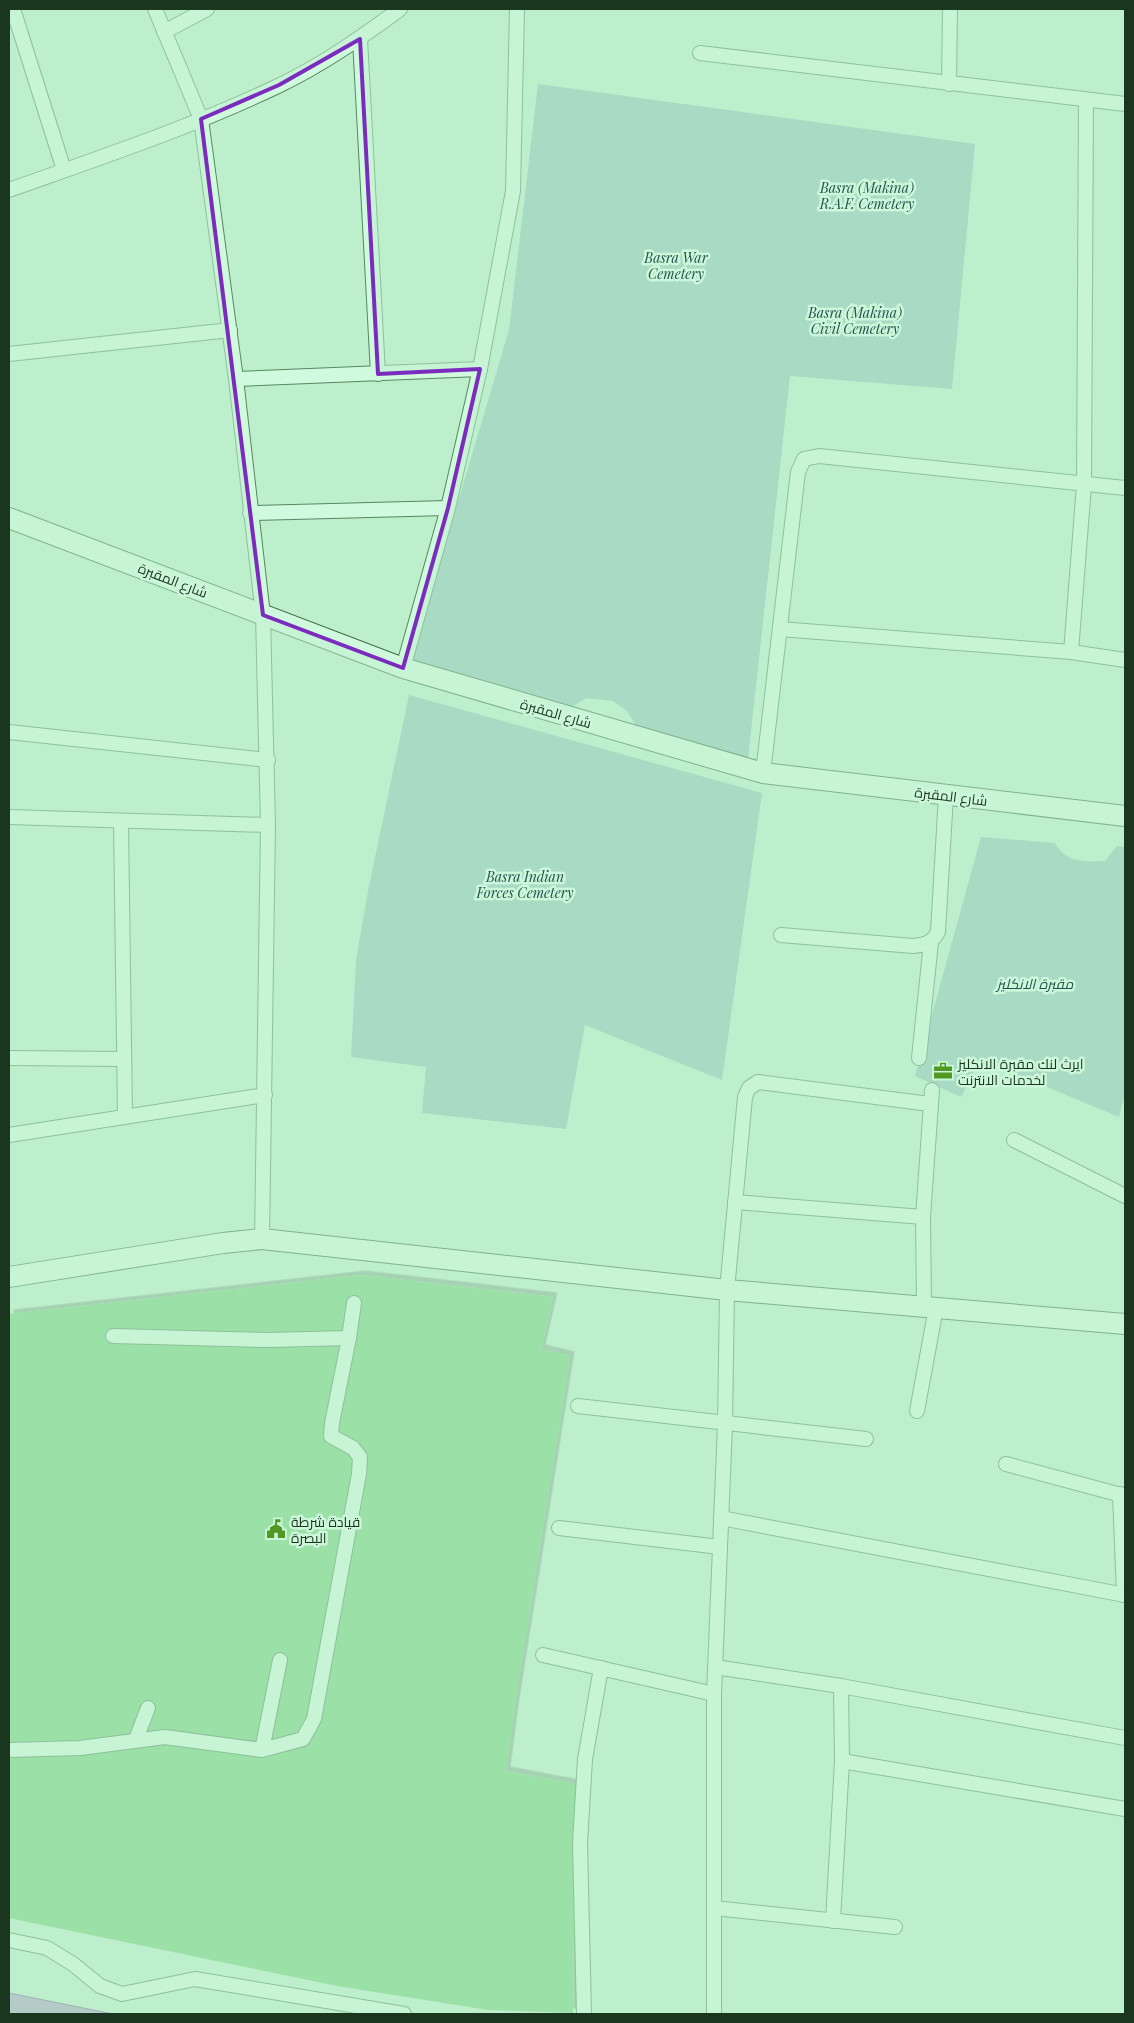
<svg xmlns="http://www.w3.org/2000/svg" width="1134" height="2023" viewBox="0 0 1134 2023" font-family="'Playfair Display',Cairo,serif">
  <defs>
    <filter id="shadow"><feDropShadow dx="4.5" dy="-4.5" stdDeviation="0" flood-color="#0004"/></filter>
  </defs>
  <rect width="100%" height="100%" fill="#bdefcd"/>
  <g fill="#91c1b5">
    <path d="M538 84 975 144 952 389 790 376 748 759 637 727 627 711 613 701 587 698 568 709 411 660 509 330Z"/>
    <path d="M409 695 762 793 722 1080 585 1025 566 1129 422 1113 426 1067 351 1057 356 960 369 886Z"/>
    <path d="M981 837 1055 843C1066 863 1085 862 1105 861L1117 846 1125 847V1094L1119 1117 980 1059 961 1097 915 1076Z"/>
  </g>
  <path fill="#aba1c0" stroke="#76688e" d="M9 1993 113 2014H9Z"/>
  <path fill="#71cf74" filter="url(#shadow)" d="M361 1275 553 1297 541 1349 570 1356 515 1703 506 1771 575 1784 573 2013 488 2010 337 1986 9 1918V1314Z"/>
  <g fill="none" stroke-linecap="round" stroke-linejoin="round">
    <g stroke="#55885d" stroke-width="16">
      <g id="street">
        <path d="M13 9 64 170"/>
        <path d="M155 9 201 119 236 379 263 615 268 825 262 1239"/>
        <path d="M164 32 207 9"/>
        <path d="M360 39 378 374"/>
        <path d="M700 53 1125 104"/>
        <path d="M949 84 950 9"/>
        <path d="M9 190C99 158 192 127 278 86 322 65 362 37 400 9"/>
        <path d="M9 354 230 330"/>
        <path d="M236 379 480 369"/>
        <path d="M250 513 448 508"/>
        <path d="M780 629 1071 652 1125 660"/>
        <path d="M1071 652 1084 485 1086 101"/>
        <path d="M403 668 448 508 480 369 513 191 517 9"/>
        <path d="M9 732 268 760"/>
        <path d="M763 773 798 472 804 459 819 456 1125 488"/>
        <path d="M9 817 268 825"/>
        <path d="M121 821 125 1117"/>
        <path d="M781 935 913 946C925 945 932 943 938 932L946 795"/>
        <path d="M9 1058 124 1059"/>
        <path d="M919 1058 931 942"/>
        <path d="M9 1135 265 1095"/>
        <path d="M1014 1140 1125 1196"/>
        <path d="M735 1202 923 1217"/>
        <path d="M924 1307 923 1217 932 1090"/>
        <path d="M113 1336 268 1340 349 1338 354 1303"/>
        <path d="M578 1406 866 1439"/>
        <path d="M917 1411 936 1308"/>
        <path d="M1006 1464 1125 1496"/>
        <path d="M1120 1494 1124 1595"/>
        <path d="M721 1518 1125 1595"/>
        <path d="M559 1528 720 1547"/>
        <path d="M543 1655 714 1694"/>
        <path d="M715 1667 841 1686 1125 1738"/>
        <path d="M136 1739 148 1708"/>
        <path d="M9 1750 80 1748 165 1737 262 1750 303 1739 314 1719 359 1474 360 1457 353 1448 331 1436 332 1423 349 1338"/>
        <path d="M262 1750 280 1660"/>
        <path d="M842 1761 1125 1809"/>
        <path d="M714 1908 895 1927"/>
        <path d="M833 1921 842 1761 841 1686"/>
        <path d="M9 1940 47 1948 73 1964 100 1986 122 1994 195 1979 404 2014"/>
        <path d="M584 2014 580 1843 585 1759 601 1668"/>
        <path d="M714 2014V1694L725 1425 727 1290 745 1097 749 1088 758 1082 930 1104"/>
      </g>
    </g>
    <g stroke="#39693f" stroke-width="22">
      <g id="secondary">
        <path d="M9 518 403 668 763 773 1125 816"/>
        <path d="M9 1277 223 1243 262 1239 727 1290 1125 1324"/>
      </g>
    </g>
    <use href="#street" stroke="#d0fadd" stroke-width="14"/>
    <use href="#secondary" stroke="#d0fadd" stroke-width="20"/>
  </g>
  <path d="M0 0H1134V2023H0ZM360 39 378 374 480 369 448 508 403 668 263 615 201 119 279 85Z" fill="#bdefcd" fill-opacity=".55" fill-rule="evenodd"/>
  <path fill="none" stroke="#7b2cbf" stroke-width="4" stroke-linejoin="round" d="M360 39 378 374 480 369 448 508 403 668 263 615 201 119 279 85Z"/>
  <defs>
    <g id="office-bare" transform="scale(1.5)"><path d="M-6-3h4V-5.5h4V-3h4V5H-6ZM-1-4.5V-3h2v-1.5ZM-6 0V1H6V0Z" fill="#519923" stroke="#cdf7da" stroke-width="2.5" paint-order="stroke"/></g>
    <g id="civic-bare" transform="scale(1.5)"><path d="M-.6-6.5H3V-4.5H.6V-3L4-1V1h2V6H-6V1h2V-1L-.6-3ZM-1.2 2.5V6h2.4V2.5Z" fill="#519923" stroke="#cdf7da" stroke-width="2.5" paint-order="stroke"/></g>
  </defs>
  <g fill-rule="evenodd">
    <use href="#office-bare" x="943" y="1071"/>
    <use href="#civic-bare" x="276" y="1529"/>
  </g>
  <g text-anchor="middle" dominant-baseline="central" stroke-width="5" stroke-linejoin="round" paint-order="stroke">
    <g font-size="14" font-style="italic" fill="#21544d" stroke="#cdf7da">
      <text x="867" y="187">Basra (Makina)<tspan x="867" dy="16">R.A.F. Cemetery</tspan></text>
      <text x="676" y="257">Basra War<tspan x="676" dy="16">Cemetery</tspan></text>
      <text x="855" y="312">Basra (Makina)<tspan x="855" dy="16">Civil Cemetery</tspan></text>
      <text x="525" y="876">Basra Indian<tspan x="525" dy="16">Forces Cemetery</tspan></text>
      <text x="1035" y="983">مقبرة الانكليز</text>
    </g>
    <g font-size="14" fill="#1b361e" stroke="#cdf7da">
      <text transform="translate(173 580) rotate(21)">شارع المقبرة</text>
      <text transform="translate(556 713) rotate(16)">شارع المقبرة</text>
      <text transform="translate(951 796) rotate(7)">شارع المقبرة</text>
    </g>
    <g font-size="14" fill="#1b361e" stroke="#cdf7da" text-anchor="start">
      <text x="958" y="1063">ايرث لنك مقبرة الانكليز<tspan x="958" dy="16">لخدمات الانترنت</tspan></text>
      <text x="291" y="1521">قيادة شرطة<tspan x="291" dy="16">البصرة</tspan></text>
    </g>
  </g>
  <rect width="1134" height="2023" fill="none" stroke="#1b361e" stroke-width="20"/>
</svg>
